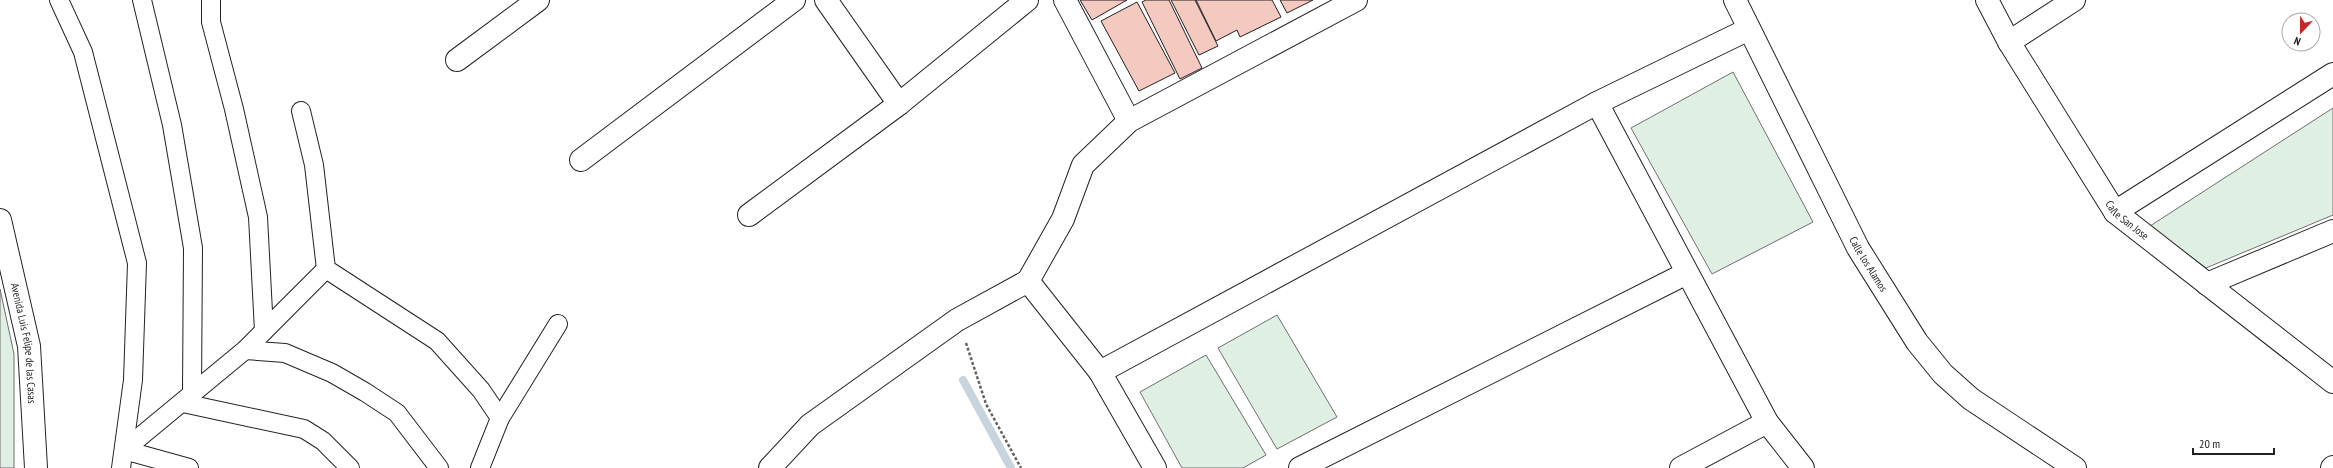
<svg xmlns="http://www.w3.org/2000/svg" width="2333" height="468" viewBox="0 0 2333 468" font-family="'PT Sans Narrow',sans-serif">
  <rect width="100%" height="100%" fill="#fff"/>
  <g fill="#e0efe3" stroke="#6f6f6f">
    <path d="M1733 72 1813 222 1712 274 1631 128Z"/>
    <path d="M2333 108V215L2206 268 2150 226Z"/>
    <path d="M0 289 14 354V468H0Z"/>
    <path d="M1277 315 1337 417 1277 449 1218 348Z"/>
    <path d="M1206 355 1266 455 1243 468H1182L1140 392Z"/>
  </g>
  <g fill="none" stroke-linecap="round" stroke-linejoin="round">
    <path stroke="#c7d3dd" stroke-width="8" d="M963 380 1011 468"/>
  </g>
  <g fill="#f3c9c0" stroke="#222">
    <path d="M1080 0H1127L1092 20Z"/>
    <path d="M1146 0H1169L1202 68 1180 79 1142 2Z"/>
    <path d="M1171 0H1195L1218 46 1199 55Z"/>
    <path d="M1196 0H1272L1281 17 1240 37 1237 30 1216 41Z"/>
    <path d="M1280 0H1313L1287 13Z"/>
    <path d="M1137 2 1175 73 1139 91 1101 21Z"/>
  </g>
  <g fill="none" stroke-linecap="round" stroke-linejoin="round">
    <g stroke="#222" stroke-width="20">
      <g id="pedestrian">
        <path d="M59 0 83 52 137 263 133 380 121 468"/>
        <path d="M142 0 172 125 193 248 192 392"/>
        <path d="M211 0V22L234 109 258 217 264 331"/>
        <path d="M301 111 314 165 326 269 437 341 481 390 500 418"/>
        <path d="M245 350 285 353 332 373 365 392 397 413 439 468"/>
        <path d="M183 403 304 429 323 441 350 468"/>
        <path d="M124 450 245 350 326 269"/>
        <path d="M124 450 189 468"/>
        <path d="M480 468 500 418 558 324"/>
      </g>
    </g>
    <g stroke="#222" stroke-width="24">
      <g id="minor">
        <path d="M826 0 899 104"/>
        <path d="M1065 0 1129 121"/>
        <path id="s1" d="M1735 0 1858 248 1917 342 1943 374 1971 399 2075 468"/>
        <path id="s2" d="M1987 0 2009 42 2115 212 2333 382"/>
        <path d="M2009 42 2074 0"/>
        <path d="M457 60 538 0"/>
        <path d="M1597 103 1767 422 1803 468"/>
        <path d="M581 160 794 0"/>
        <path d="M2115 212 2333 74"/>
        <path d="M749 215 899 104 1027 0"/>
        <path id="s3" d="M0 220 29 346 36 468"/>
        <path d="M1028 281 1100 372 1155 468"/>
        <path d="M2207 284 2333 231"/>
        <path d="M1100 372 1597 103 1749 29"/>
        <path d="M770 468 810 425 957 320 1028 281 1063 219 1083 165 1129 121 1356 0"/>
        <path d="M1300 468 1687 273"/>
        <path d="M1681 468 1767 422"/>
        <path d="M2332 468 2333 467"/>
      </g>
    </g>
    <path stroke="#646464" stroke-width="2.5" stroke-dasharray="3 2" stroke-linecap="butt" d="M966 343 986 404 1021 468"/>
    <use href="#pedestrian" stroke="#fff" stroke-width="18"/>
    <use href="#minor" stroke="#fff" stroke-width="22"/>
  </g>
  <g text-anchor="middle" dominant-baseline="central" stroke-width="3" stroke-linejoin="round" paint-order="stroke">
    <g font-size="11" fill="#222" stroke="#fff">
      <text stroke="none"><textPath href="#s2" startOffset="262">Calle San Jose</textPath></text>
      <text stroke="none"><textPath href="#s1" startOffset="296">Calle los Alamos</textPath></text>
      <text stroke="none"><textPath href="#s3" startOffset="126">Avenida Luis Felipe de las Casas</textPath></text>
    </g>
  </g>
  <g transform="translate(2301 32) rotate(202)"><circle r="19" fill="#ffffff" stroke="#a7a7a7"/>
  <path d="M0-3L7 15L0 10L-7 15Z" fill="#c62828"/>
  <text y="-6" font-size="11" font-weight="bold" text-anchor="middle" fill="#222222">N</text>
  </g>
  <path d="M2193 448v6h81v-6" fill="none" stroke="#222222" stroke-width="2"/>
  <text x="2199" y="448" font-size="12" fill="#222222" stroke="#ffffff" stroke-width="3" paint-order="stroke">20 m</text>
</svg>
